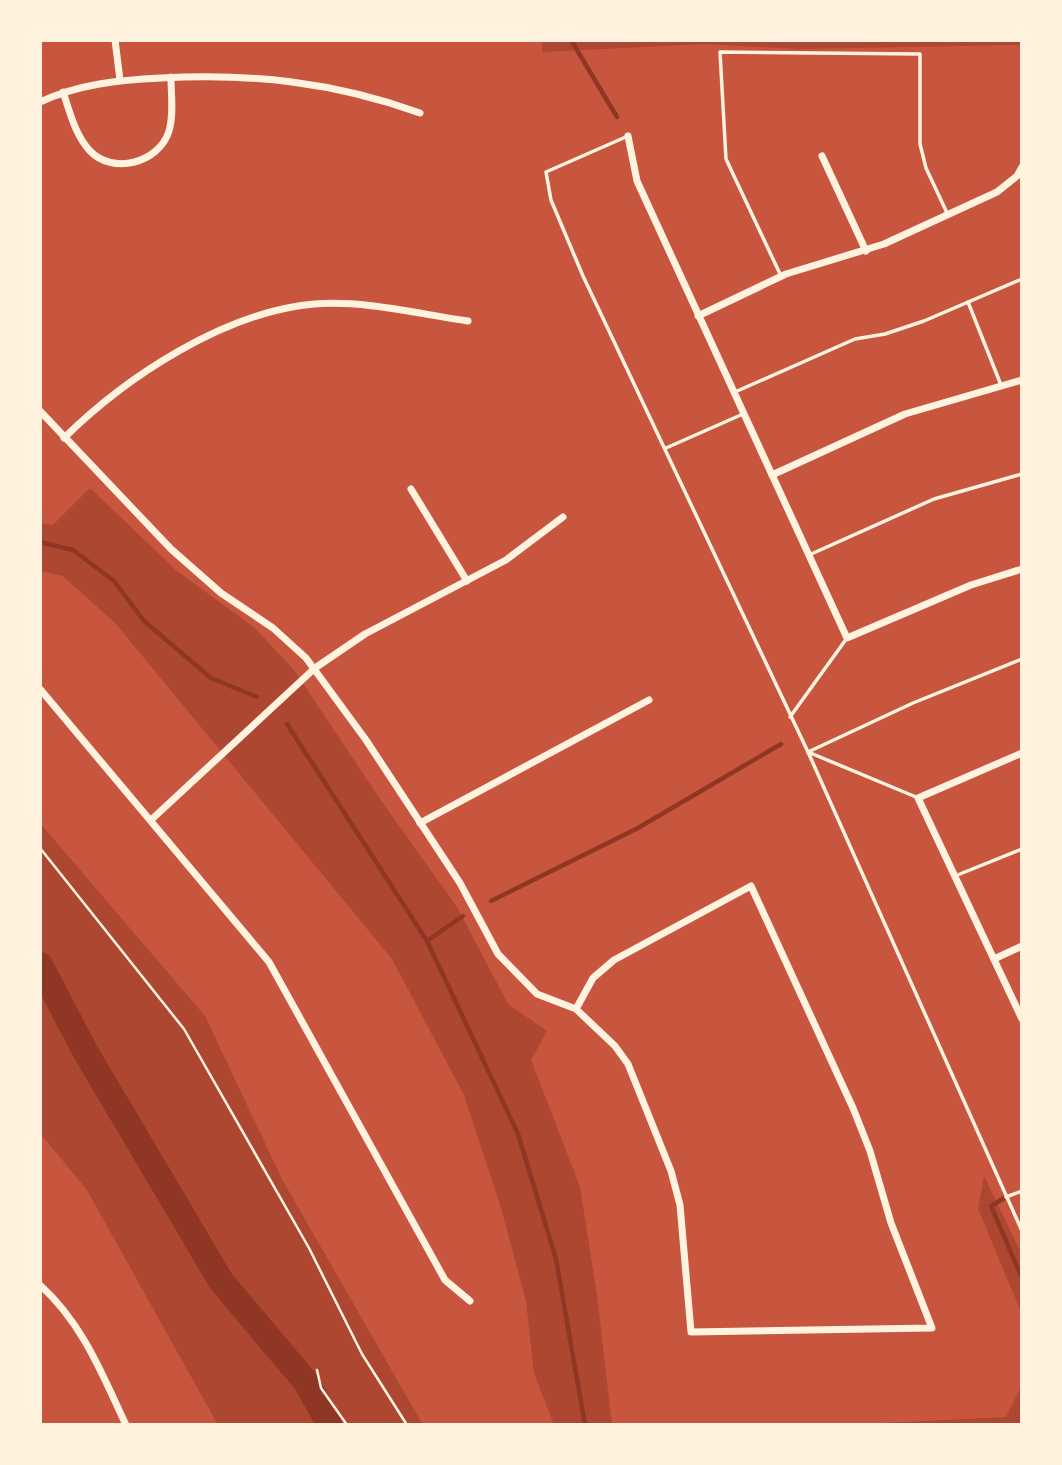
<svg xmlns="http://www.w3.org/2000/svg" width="1062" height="1465" viewBox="0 0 1062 1465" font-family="'Alegreya Sans',sans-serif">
  <rect width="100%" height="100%" fill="#c8553d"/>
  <g fill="#ae4732">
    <path d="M542 40H1022V45L798 49 705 44 542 52Z"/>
    <path d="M90 488 177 571 255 628 294 670 380 799 457 907 508 1004 547 1031 531 1060 580 1187 597 1295 612 1425H554L534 1373 526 1301 501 1208 464 1095 392 959 116 624 63 576 40 571V523L53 525Z"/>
    <path d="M40 823 205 1016 283 1181 423 1425H218L87 1190 40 1133Z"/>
    <path d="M984 1176 1022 1255V1314L978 1209Z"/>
    <path d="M1022 1385V1425H844L1006 1417Z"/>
  </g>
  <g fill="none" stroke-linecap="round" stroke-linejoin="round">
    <g stroke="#8f3625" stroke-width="4.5">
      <path d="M571 40 617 117"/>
      <path d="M40 542 73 550 114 581 144 621 211 678 257 697"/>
      <path d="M287 724 427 941 518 1134 556 1259 585 1425"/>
      <path d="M491 901 638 828 781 744"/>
      <path d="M427 941 463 916"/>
      <path d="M1006 1197 991 1206 1022 1278"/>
    </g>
    <path stroke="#8f3625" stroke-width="26" d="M40 965 85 1051 221 1281 306 1382 330 1425"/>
    <g stroke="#fff3e0" stroke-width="2.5">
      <path d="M40 848 184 1029 309 1248 362 1354 407 1425"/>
      <path d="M317 1370 321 1388 347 1425"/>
    </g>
    <g stroke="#fff3e0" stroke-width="3.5">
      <path d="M628 136 546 172 551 200 583 276 808 752 913 703 1022 659"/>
      <path d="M781 276 726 159 720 52 920 54V144L926 168 948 215"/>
      <path d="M968 302 1001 385"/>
      <path d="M735 392 855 339 885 334 924 321 1022 279"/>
      <path d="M666 448 743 414"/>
      <path d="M809 555 934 499 1022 474"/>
      <path d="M790 717 847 638"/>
      <path d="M916 797 808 752 1022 1231"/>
      <path d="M955 876 1022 849"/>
      <path d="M1006 1197 1022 1191"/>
    </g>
    <g stroke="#fff3e0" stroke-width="7">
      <path d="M115 40 120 80"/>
      <path d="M63 92C70 112 75 135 90 151 113 175 159 163 169 131 174 114 171 95 171 77"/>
      <path d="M40 102C79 84 119 80 161 78 251 73 334 82 420 113"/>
      <path d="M628 136 637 181 847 638 971 585 1022 569"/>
      <path d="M822 156 866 251"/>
      <path d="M698 316 786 274 884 244 997 192 1017 176 1022 167"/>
      <path d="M40 411 171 549 221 593 273 628 306 658 366 740 460 883 498 954 537 994 576 1009 615 1046 628 1064 671 1171 680 1205 691 1332 932 1328 891 1223 870 1151 853 1108 751 886 614 960 593 978 576 1009"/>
      <path d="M64 438C127 376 225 312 314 304 364 300 419 314 468 321"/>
      <path d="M772 475 905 414 1022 380"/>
      <path d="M411 489 467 581"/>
      <path d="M40 689 269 962 445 1280 470 1301"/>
      <path d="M1022 753 918 798 1022 1019"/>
      <path d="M151 820 315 668 365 634 506 560 563 517"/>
      <path d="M420 823 649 700"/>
      <path d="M994 959 1022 946"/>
      <path d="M40 1285C83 1324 102 1374 126 1425"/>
    </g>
  </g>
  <rect width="1062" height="1465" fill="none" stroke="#fff3e0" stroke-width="84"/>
</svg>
